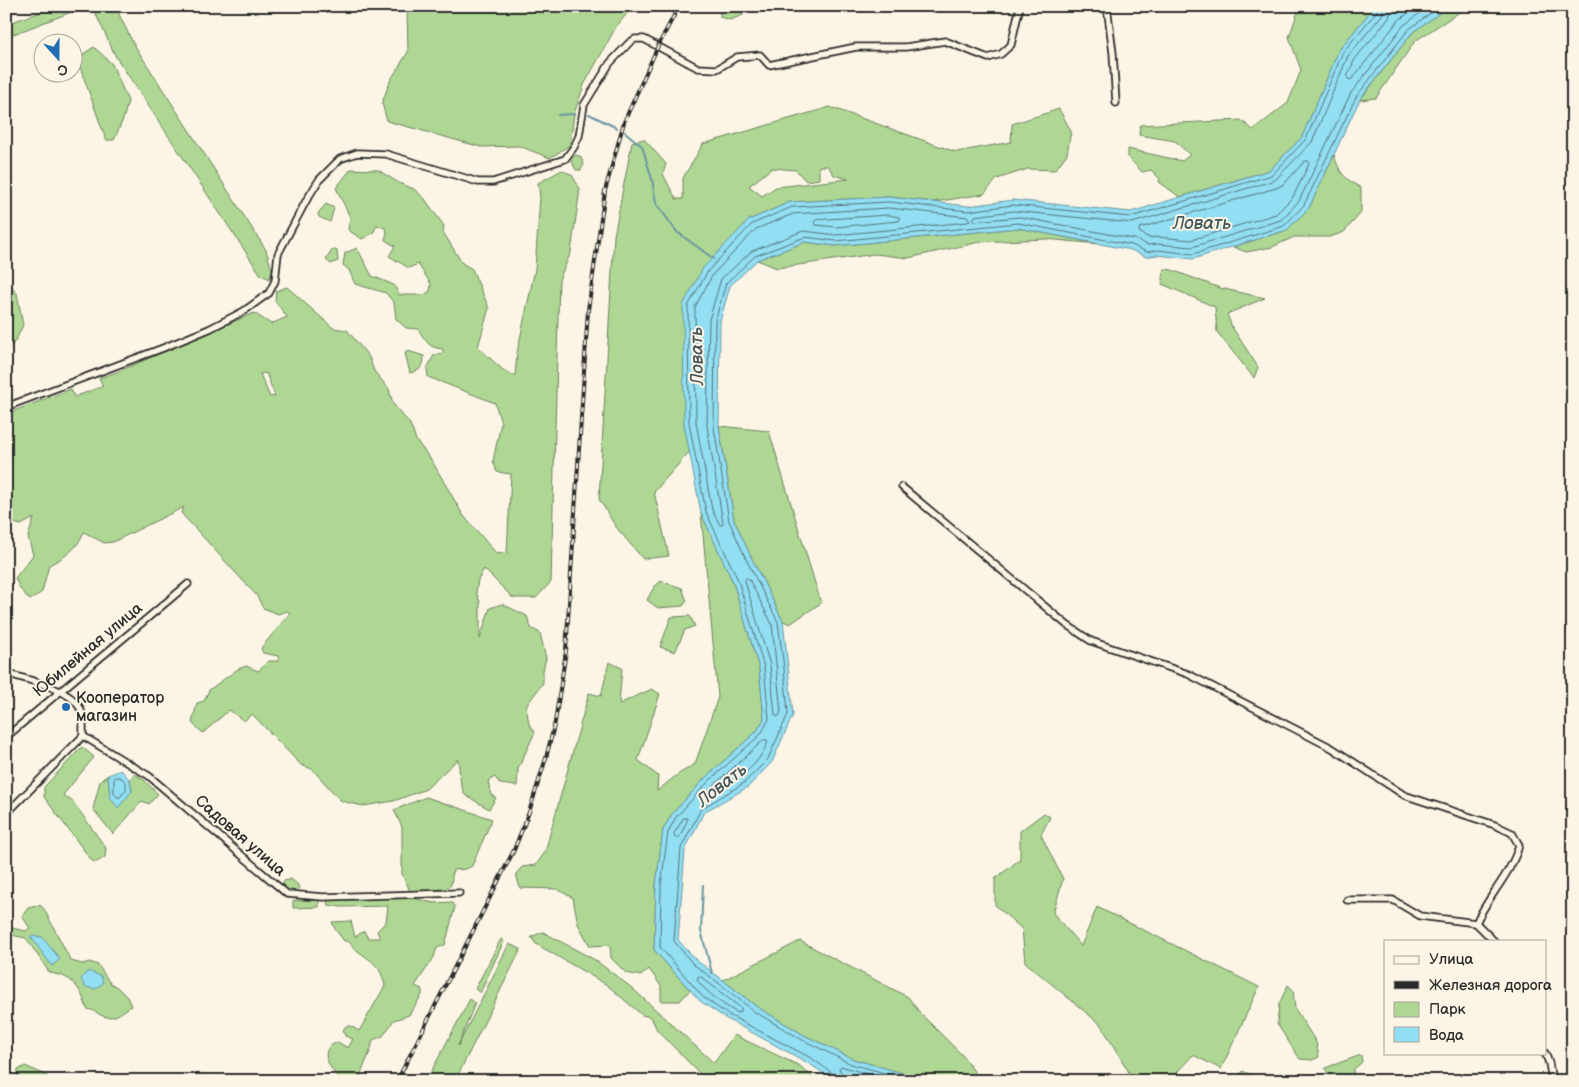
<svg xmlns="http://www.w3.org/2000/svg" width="1579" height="1087" viewBox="0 0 1579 1087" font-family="'Balsamiq Sans',sans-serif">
  <rect width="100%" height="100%" fill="#fcf5e5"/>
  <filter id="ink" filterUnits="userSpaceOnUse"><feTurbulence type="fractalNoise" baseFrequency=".02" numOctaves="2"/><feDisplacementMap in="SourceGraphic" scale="10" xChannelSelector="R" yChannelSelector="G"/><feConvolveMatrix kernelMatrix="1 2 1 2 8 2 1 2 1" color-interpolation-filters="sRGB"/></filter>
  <g filter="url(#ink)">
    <g fill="#aed793" stroke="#6c815f" fill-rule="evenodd">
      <path d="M58 6H72L74 11 6 37V24Z"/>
      <path d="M92 6H115L133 43 266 250 272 270 270 279 261 275 116 57Z"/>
      <path d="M407 6H633L616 27 584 85 574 114 570 145 550 158 519 146 481 147 387 121 382 103 390 81 408 52Z"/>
      <path d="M720 6H744L743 15 730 20 720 17Z"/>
      <path d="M1300 6H1375L1339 50 1302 137 1270 170 1180 197 1159 182 1160 179 1151 170 1142 172 1128 157V149L1182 161 1190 155 1175 141 1139 135 1140 125 1241 120 1253 130 1288 103 1301 70 1289 37Z"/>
      <path d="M1449 6H1469L1415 41 1376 98 1360 100 1412 33Z"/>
      <path d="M94 47 112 64 128 101 124 117 114 140H106L79 64 83 54Z"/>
      <path d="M830 107 956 152 1011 142 1012 124 1059 109 1071 131 1067 154 1055 170 1028 169 997 179 984 194 935 202 889 197 790 202 749 220 684 423 690 451 654 492 669 556 643 559 616 527 599 499 614 236 632 142 644 139 666 164 663 174 676 199H683V178L703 144ZM819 166H828L834 175 849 179 776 187 762 196 749 186 772 168 796 170 806 181 819 179Z"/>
      <path d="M575 155 580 156 584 164 581 170H576L571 160Z"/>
      <path d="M1334 155C1340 174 1344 178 1361 188V213L1344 232 1330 237H1294L1272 247 1246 252 1233 247 1287 230 1309 208Z"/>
      <path d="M351 169 378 170 399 183 414 189 425 199 444 226 443 232 462 263 472 269 489 308 478 347 503 370 515 376 517 353 535 269 540 197 538 183 562 170 572 175 580 189 571 252 559 280 551 582 536 598H513L484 569 478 580 476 592 480 602V639L490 608 502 604 527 616 531 628 540 633 546 658 543 671V683L526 706 529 724 535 732 518 769 517 786 500 784 495 777 488 781 491 795 496 798 489 809 465 795 461 785 458 759 426 789 394 801 363 806 341 801 312 769 301 765 252 714 244 721 229 710 203 733 192 723 197 703 204 701 209 690 238 669 246 666 258 671 269 661H278L279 656 263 653 261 648 290 613 287 611 278 614 263 608 257 596 181 513 184 507 113 542 104 543 84 532C76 550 67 556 49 565L42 592 30 600 20 589 15 578 33 555 28 537 34 518 21 525 6 521V414L71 389 74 397 103 386 99 378 117 372 254 313 271 324 287 317 275 301 276 291 287 287 333 328 347 330 369 357 374 371 389 389 393 404 410 424 416 440 432 461 463 515 497 554 507 553 511 474 497 472 493 461 501 423 495 403 428 377 427 369 434 355 443 353V349C428 348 426 341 418 329L406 328 396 319 394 303 386 293 355 284 349 270 343 265 345 253 357 248 372 276 394 285 399 295H424L430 291 431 284 418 264 409 268 389 256 395 246 385 240 387 232 385 228 377 225 373 233 362 239 348 230 350 217 336 188ZM260 374 266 373 275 396 270 397Z"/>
      <path d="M326 204 334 208 330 222 319 217 318 213Z"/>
      <path d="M1018 228 1099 244 1045 239 980 242 908 258 875 254 777 268 757 260 805 242 835 246Z"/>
      <path d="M332 250H337L338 261 331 264 326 260Z"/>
      <path d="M1164 269 1172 270 1220 288 1265 298 1227 314 1232 327 1258 367 1254 378 1217 332 1215 307 1162 284Z"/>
      <path d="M11 287 17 293 23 325 16 340 6 352V289Z"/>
      <path d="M408 351 424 356C424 367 421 370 410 373L405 353Z"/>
      <path d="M719 426 769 431 821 603 790 624 783 621 752 559 734 520Z"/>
      <path d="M701 513 733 582 759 668 764 719 757 731 705 778 672 814 663 830 656 885 654 950 690 990 680 1001H661V986L649 969 641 976 626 973 611 958 610 945 590 946 578 924 573 898 557 889 520 888 516 874 522 867 536 865 545 852 589 693 601 696 609 662 622 668 619 704 652 689 660 694 638 760 658 776 657 791 677 775 695 764 718 697Z"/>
      <path d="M661 581 682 588 687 601 683 606 658 608 647 600 654 587Z"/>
      <path d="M690 616 695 626 685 630 675 652 660 647 671 617Z"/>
      <path d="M82 747 94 757 63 795 73 802 106 848 105 857 97 862 92 861 44 797V787Z"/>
      <path d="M135 774 143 779 158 794 149 804 142 801 113 834 93 809 100 781 108 775 110 797 132 791 130 780Z"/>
      <path d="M426 797 492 819 472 866 466 869 453 870 451 885 445 889 410 891 402 874V827L394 810Z"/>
      <path d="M1044 813 1050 817 1041 835 1063 879 1053 913 1081 946 1097 907 1259 987 1221 1069 1193 1055 1177 1072 1181 1081H1134L1101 1025 1025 962 1022 929 995 905V879L1020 859V831Z"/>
      <path d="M291 879 298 885 299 892 288 897 282 893 281 886 284 881Z"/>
      <path d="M408 897 434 903 452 902 455 907 445 945 437 948 434 957 415 986 422 989V995L409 1015 394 1020 383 1036 373 1040 371 1049 358 1081H341C331 1069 315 1050 338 1042L348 1048 353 1039 345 1036 343 1030 346 1026H351L359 1031 385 986C379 957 364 961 348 941H344L335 929 332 922 351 921 355 937 364 931 368 938H380L377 931 386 922 388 906 341 907 328 905 327 900Z"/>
      <path d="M319 900V907L293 908V901Z"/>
      <path d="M40 905 44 909 71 961 82 964 90 962 98 965 110 983 117 987 127 997 131 1006C121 1013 111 1022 99 1014 94 1011 93 1010 87 1009 83 996 78 983 65 977 60 974 54 975 49 972L26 938 11 935 12 928 26 931 30 928 22 916 28 908Z"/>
      <path d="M543 932 595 960 632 988 714 1063 734 1035 800 1066 817 1081H707L657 1030 651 1017 642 1015 607 985 536 944 531 937Z"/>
      <path d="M501 939 504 941 480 993 475 989Z"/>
      <path d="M800 941 908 997 920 1013 963 1056 981 1081H916L902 1073 853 1059 804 1035 757 1007 723 980Z"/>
      <path d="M509 944 521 949 455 1081H426L470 999 475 1003 458 1046Z"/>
      <path d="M1288 985 1293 990 1295 1009 1316 1042 1319 1057 1312 1060 1300 1059 1277 1024 1279 1004Z"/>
      <path d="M1361 1055 1362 1062 1353 1070 1354 1081H1332L1325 1068Z"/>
      <path d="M25 1066 46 1075 52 1081H21L17 1077 18 1070Z"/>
      <path d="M1243 1071 1253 1076 1252 1081H1235Z"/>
    </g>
    <g fill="#92def2" stroke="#6996a2">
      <path d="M1375 6H1449L1412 33 1360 99 1309 208 1287 230 1193 259 1157 255 1146 257 1131 250 1018 228 835 246 805 242 757 260 730 286 720 321 719 426 734 520 752 559 783 621 793 715 772 762 748 787 704 812 685 850 678 940 696 960 723 980 757 1007 804 1035 853 1059 902 1073 916 1081H835L808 1063 725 1018 700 1001 654 950 656 885 663 830 672 814 705 778 757 731 764 719 759 668 733 582 701 513 684 424 683 305 703 268 749 220 790 202 889 197 968 206 1013 200 1131 212 1270 170 1302 137 1339 50Z"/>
      <path d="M121 770 130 780 132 791 118 808 110 797 108 775Z"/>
      <path d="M30 936 42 937 60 959 52 966Z"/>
      <path d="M88 971 101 976 103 983 96 989 85 987 81 979Z"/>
    </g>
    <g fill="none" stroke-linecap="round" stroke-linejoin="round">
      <g stroke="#54737b" stroke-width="1">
        <path d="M1384 6 1382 15 1348 56 1312 142 1275 180 1132 223 1013 211 975 216 973 220 975 221 1020 217 1134 239 1148 245 1158 244 1192 247 1281 220 1299 201 1351 93 1403 26 1429 6"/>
        <path d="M1392 6 1389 18 1355 59 1347 77 1349 80 1352 79 1398 21 1417 6"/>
        <path d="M1305 161H1308L1309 164 1293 197 1276 214 1191 240 1158 237 1149 238 1139 232 1140 228 1276 188 1284 184Z"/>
        <path d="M889 208 968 217 970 220 968 222 836 235 803 231 752 251 721 279 709 320 707 426 723 523 722 525H720L712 510 696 422 695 307 713 274 756 229 793 214Z"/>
        <path d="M889 215 899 217 900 220 898 221 836 227 816 225 814 222 816 220Z"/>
        <path d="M747 578 749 579 772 624 781 712 778 717 775 715 770 665 745 581Z"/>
        <path d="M764 740H767L768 742C757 769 734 782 710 796L707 795V792L713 786Z"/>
        <path d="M115 777H120L126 782V790L119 798 114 794V780Z"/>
        <path d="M684 818H687V821L679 838 676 839 674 834Z"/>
        <path d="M701 977 741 1008V1012L738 1013C723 1005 708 994 697 980L698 977Z"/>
        <path d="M837 1081 835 1075 811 1058 727 1014 703 997 660 947 661 885 668 832 676 817 708 782 761 734 769 719 764 667 738 580 706 512 689 423 688 306 708 271 752 224 792 207 889 202 968 211 1013 205 1131 217 1272 175 1306 139 1343 52 1377 11 1378 6"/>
        <path d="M843 1081V1075L839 1069 841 1066 890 1081"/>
        <path d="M906 1081 900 1077 851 1064 801 1039 755 1012 720 984 693 964 674 941 681 848 701 809 744 783 768 759 788 714 784 668 778 622 747 561 729 521 714 427 715 321 726 283 755 256 805 237 836 241 1018 223 1132 245 1147 252 1158 250 1193 254 1284 226 1304 205 1356 97 1408 30 1440 6"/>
      </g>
      <g stroke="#6996a2" stroke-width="2">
        <path d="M589 114 617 128"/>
        <path d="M558 115 574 114"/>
        <path d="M625 132 642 146 652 179 656 203 677 232 714 259"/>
        <path d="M703 885 701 931 712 973"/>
      </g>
      <g stroke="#2b2b2b" stroke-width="9">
        <g id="minor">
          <path d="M1107 6 1113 53 1116 103"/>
          <path d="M6 407 163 348 209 329 244 311 269 293 275 281 278 254 306 201 319 180 340 159 357 153 386 154 478 182H493L565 159 574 147 579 136 584 105 610 63 629 43 635 39H644L698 68 717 69 737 57 760 55 769 65 856 47H906L945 41 988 58 1001 54 1011 45 1020 6"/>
          <path d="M902 487 1067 625 1091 641 1188 674 1332 748 1404 795 1495 825 1512 833 1519 845C1512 873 1488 896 1476 923"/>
          <path d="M6 673C27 680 70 688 80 708 84 716 83 727 83 736"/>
          <path d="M83 736 149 776 287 894 323 897 459 893"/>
          <path d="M6 737 188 584"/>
          <path d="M6 814 83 736"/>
          <path d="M1347 900H1393L1420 916 1476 923"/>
          <path d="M1476 923 1494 941"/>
          <path d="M1545 1053 1549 1063 1552 1081"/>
        </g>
      </g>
      <use href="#minor" stroke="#fcf5e5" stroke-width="5.5"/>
      <g stroke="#2b2b2b" stroke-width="4">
        <path id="rail" d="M397 1081 514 850 529 812 546 758 555 722 566 651 588 310 605 191 624 122 658 46 679 6"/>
      </g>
      <use href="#rail" stroke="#fcf5e5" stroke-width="2" stroke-dasharray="5.5" stroke-linecap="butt"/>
    </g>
  </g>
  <circle fill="#1f6fb2" stroke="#fcf5e5" stroke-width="2" cx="66" cy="707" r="5"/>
  <g text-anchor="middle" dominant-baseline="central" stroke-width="4" stroke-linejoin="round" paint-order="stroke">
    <g font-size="16" fill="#2b2b2b" stroke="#fcf5e5">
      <text transform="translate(88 650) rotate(-40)">Юбилейная улица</text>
      <text transform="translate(240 836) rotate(41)">Садовая улица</text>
    </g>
    <g font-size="16" fill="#2b2b2b" stroke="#fcf5e5" text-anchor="start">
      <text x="76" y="698">Кооператор<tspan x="76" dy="18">магазин</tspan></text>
    </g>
    <g font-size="18" font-style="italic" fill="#45585d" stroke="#fcf5e5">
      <text x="1202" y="223">Ловать</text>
      <text transform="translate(697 356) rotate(-91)">Ловать</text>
      <text transform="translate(722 785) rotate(-38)">Ловать</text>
    </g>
  </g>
  <rect width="1579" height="1087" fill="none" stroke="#fcf5e5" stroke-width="25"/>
  <rect x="12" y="12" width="1554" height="1062" fill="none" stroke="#2b2b2b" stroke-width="2" filter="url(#ink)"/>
  <rect x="1384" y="940" width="162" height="115" fill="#fcf5e5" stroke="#a8a49b"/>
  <rect x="1394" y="956" width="25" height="8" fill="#fcf5e5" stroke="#a8a49b"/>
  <text x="1429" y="964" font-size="15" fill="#2b2b2b">Улица</text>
  <rect x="1394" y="981" width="25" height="8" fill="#2b2b2b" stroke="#a8a49b"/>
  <text x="1429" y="990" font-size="15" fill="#2b2b2b">Железная дорога</text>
  <rect x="1394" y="1002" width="25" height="15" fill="#aed793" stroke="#a8a49b"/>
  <text x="1429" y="1014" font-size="15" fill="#2b2b2b">Парк</text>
  <rect x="1394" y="1027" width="25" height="15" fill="#92def2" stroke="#a8a49b"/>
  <text x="1429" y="1040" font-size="15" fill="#2b2b2b">Вода</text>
  <g transform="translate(58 58) rotate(159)"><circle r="24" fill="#fcf5e5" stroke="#a8a49b"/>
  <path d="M0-4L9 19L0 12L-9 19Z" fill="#1f6fb2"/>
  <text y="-8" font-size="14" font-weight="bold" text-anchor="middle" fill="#2b2b2b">С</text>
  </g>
</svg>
